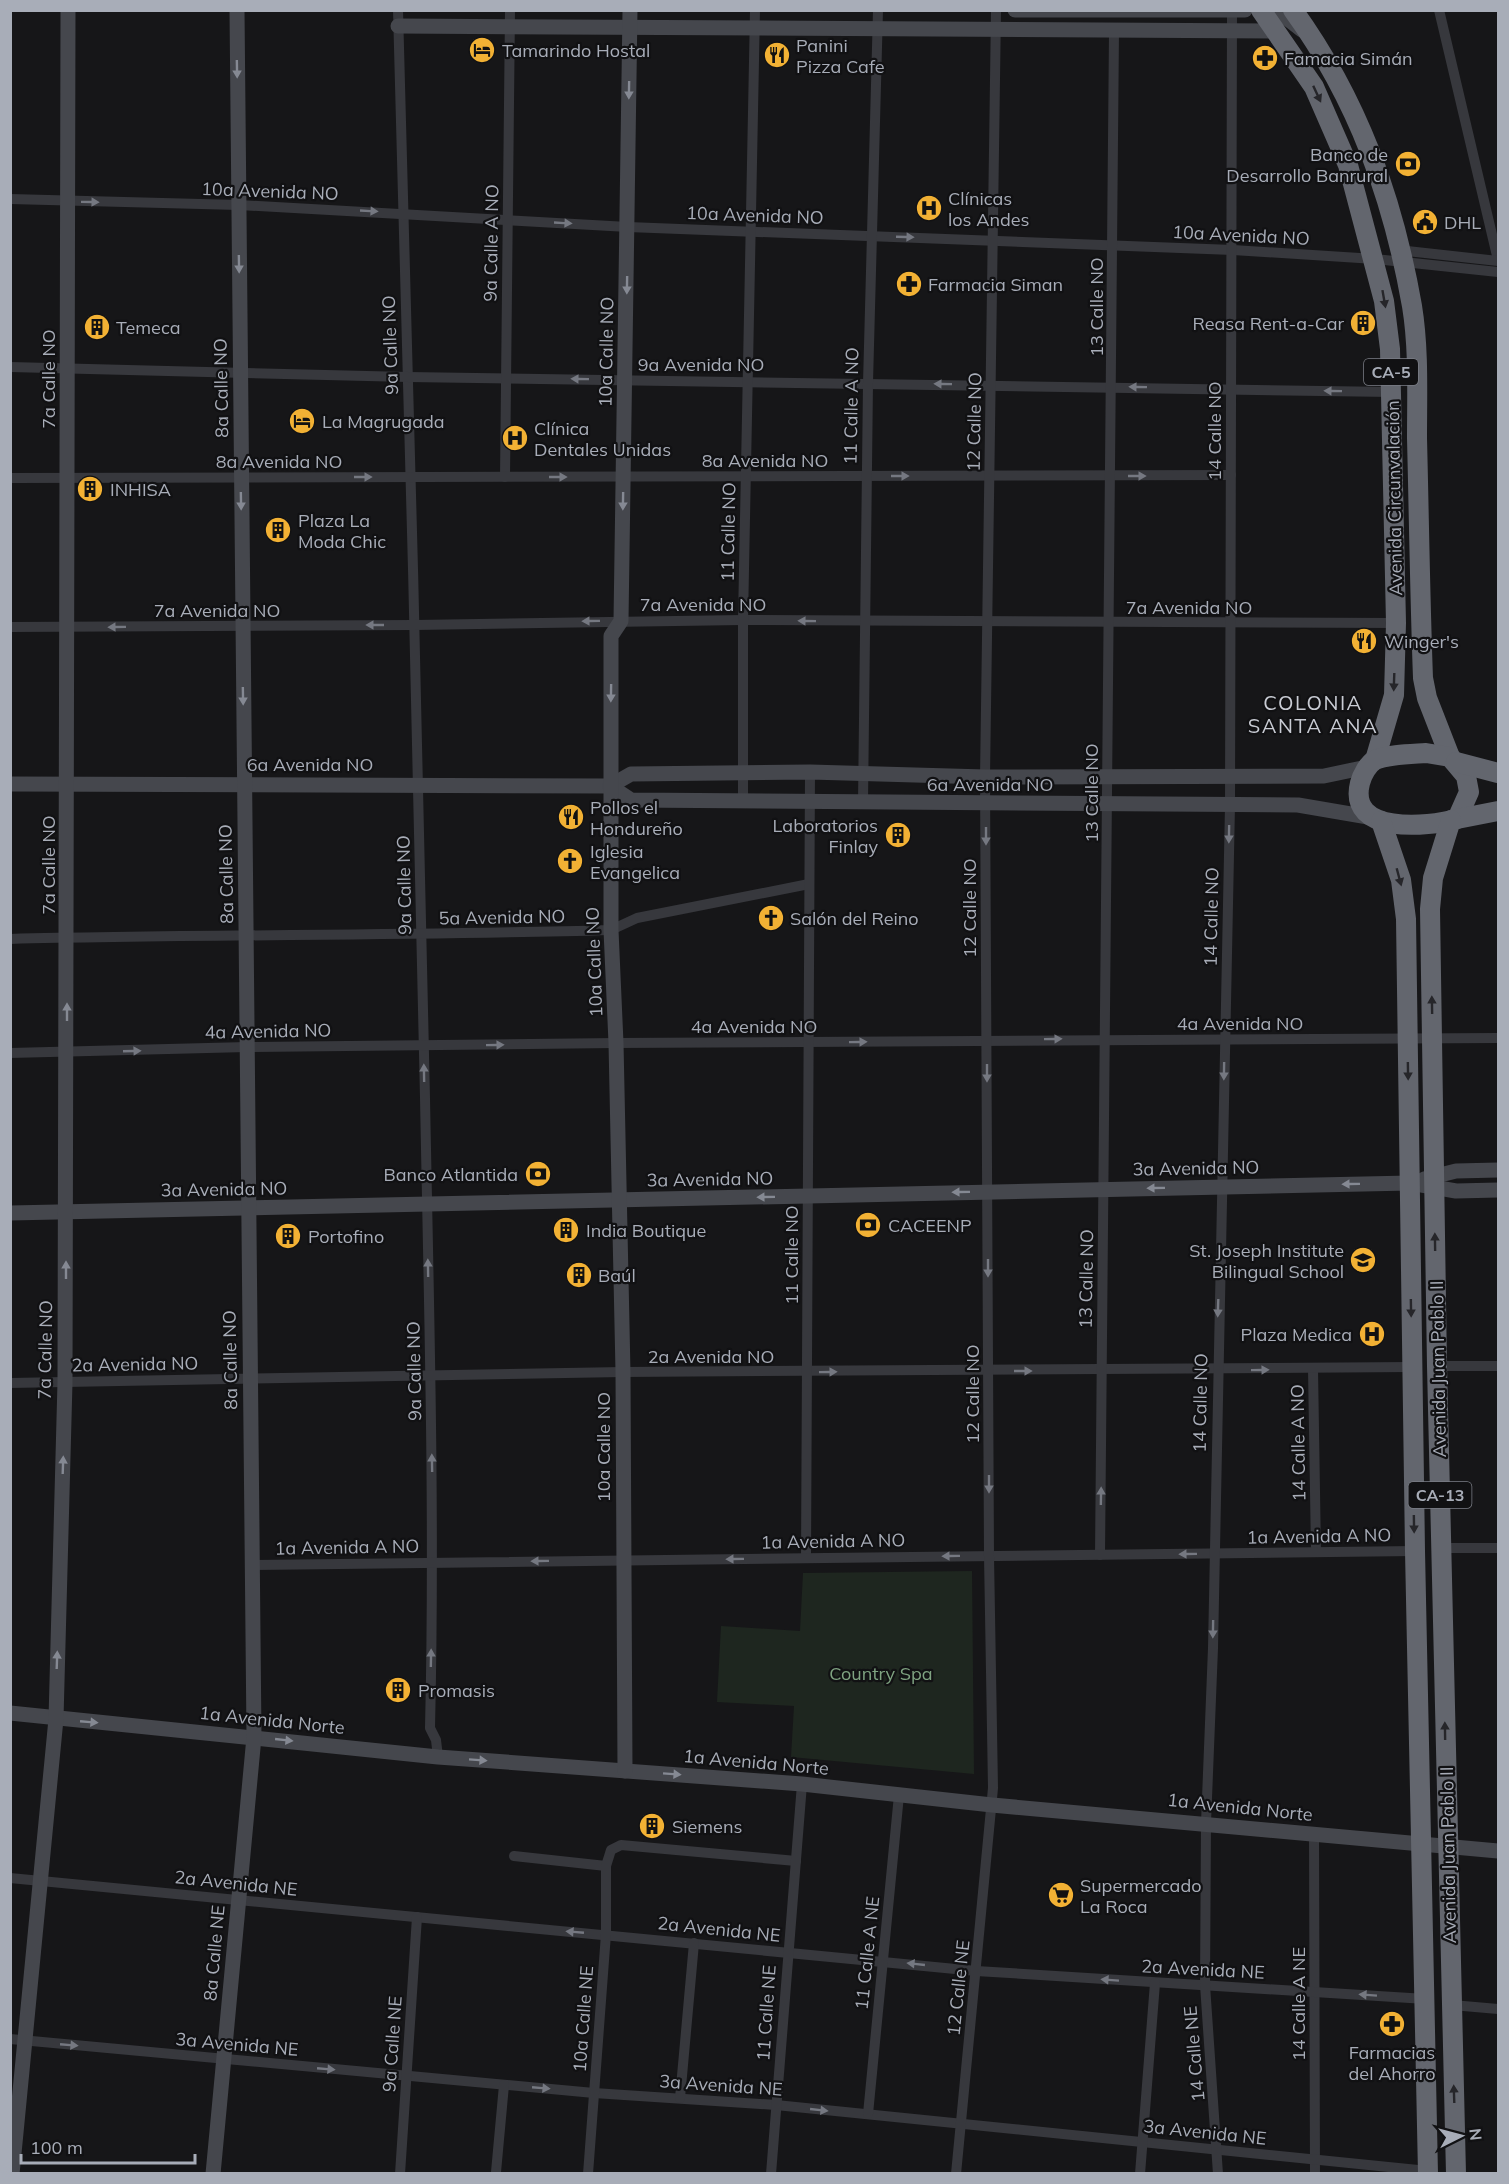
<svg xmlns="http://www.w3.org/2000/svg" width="1509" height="2184" viewBox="0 0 1509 2184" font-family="Mulish,sans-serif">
  <rect width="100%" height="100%" fill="#161618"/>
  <path fill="#1e261f" d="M972 1571 974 1774 791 1757 794 1706 717 1702 721 1626 800 1631 803 1573Z"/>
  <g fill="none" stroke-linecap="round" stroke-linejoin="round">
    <g stroke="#37383d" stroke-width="10">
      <path d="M398 10C408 373 418 735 425 1098 429 1308 435 1518 430 1728L436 1740 438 1757"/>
      <path d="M1439 10 1498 260"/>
      <path d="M10 199 239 205 628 227 1233 250 1375 259 1498 272"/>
      <path d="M1398 250 1498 261"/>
      <path d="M10 367 408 377 1392 392"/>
      <path d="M505 477 510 10"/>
      <path d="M10 478 1231 475"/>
      <path d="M10 627 415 625 743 620 1396 623"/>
      <path d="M743 801V620L755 10"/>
      <path d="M863 803 868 383 878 10"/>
      <path d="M10 939C211 934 411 936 611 930L637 918 809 884"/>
      <path d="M10 1053 247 1047 616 1043 1498 1038"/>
      <path d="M1437 1366H1498"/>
      <path d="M1313 1369 1316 1552"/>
      <path d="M10 1383 623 1372 1412 1367"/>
      <path d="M1441 1548H1498"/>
      <path d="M1100 1555 1114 31"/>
      <path d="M806 1558 810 772"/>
      <path d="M252 1565 1415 1551"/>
      <path d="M1314 1834 1315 2174"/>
      <path d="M514 1856 606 1866"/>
      <path d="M10 1878 976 1971 1426 1999"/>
      <path d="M1452 2005 1498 2009"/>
      <path d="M10 2039 594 2093 776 2105 1428 2171"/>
      <path d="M680 2098 694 1943"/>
      <path d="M868 2114 899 1795"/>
      <path d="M496 2172 504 2085"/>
      <path d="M400 2174 417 1917"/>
      <path d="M588 2174 606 1934V1866L611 1850 621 1845 796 1861"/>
      <path d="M771 2174 802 1784"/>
      <path d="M956 2174 993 1788 989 1556 985 777 996 10"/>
      <path d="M1140 2174 1155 1983"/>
      <path d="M1218 2174 1205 1985 1206 1823 1213 1648 1230 805 1232 11"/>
    </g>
    <g stroke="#45474d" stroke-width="15">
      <path d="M1015 10H1245"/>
      <path d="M1270 10 1284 16 1302 30"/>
      <path d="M398 26 1277 31"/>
      <path d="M10 784 610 786 631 774 810 772 985 777 1324 776 1367 767"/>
      <path d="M610 786 631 800 1298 805 1374 818"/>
      <path d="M1424 1179 1456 1171 1498 1170"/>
      <path d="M10 1213 1410 1183 1456 1191 1498 1190"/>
      <path d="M10 1713 438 1757 802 1784 992 1805 1498 1851"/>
      <path d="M625 1771 623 1372 616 1043 611 930V636L621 621 630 10"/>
      <path d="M12 2174 56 1719 65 1382 68 10"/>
      <path d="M213 2174 254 1737 237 10"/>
    </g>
    <g stroke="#63666e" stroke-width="20">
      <path d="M1261 10 1314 87 1348 165 1384 301 1390 349 1396 623 1394 695 1375 760"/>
      <path d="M1293 10C1358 100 1393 198 1412 306 1419 349 1417 394 1417 438 1419 518 1420 598 1423 678L1427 698 1450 757"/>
      <path d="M1426 753 1450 757 1466 776 1469 792 1457 819C1428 827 1347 835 1360 783 1362 775 1368 764 1375 760 1390 754 1411 754 1426 753Z"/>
      <path d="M1456 762 1498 773"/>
      <path d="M1457 819 1498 811"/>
      <path d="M1451 820 1433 878 1430 909 1437 1366 1456 2174"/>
      <path d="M1381 821 1401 880 1406 919 1415 1551 1428 2174"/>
    </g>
  </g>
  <defs><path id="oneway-solid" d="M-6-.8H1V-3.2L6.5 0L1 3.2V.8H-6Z" transform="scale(1.5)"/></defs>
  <g fill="#858993">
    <use href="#oneway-solid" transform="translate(237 69) rotate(89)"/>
    <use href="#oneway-solid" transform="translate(629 90) rotate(91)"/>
    <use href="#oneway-solid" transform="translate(239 264) rotate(89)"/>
    <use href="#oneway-solid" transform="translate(627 285) rotate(91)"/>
    <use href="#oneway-solid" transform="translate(241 501) rotate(89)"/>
    <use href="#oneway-solid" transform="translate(623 501) rotate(91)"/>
    <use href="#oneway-solid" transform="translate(611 693) rotate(91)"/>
    <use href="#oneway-solid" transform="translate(243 696) rotate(89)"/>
    <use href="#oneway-solid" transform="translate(67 1012) rotate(-90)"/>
    <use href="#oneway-solid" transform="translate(1351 1184) rotate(179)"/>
    <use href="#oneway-solid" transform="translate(1156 1188) rotate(179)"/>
    <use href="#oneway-solid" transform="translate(961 1192) rotate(179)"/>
    <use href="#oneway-solid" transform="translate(766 1197) rotate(179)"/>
    <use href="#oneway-solid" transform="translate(66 1270) rotate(-90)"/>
    <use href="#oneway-solid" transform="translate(63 1465) rotate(-88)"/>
    <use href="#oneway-solid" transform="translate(57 1660) rotate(-88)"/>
    <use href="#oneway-solid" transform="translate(89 1722) rotate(5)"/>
    <use href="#oneway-solid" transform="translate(284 1740) rotate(6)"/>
    <use href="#oneway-solid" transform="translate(478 1760) rotate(4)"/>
    <use href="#oneway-solid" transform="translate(672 1774) rotate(4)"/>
  </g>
  <g fill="#26262a">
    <use href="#oneway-solid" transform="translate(1317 94) rotate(65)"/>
    <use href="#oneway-solid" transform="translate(1384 299) rotate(80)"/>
    <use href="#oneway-solid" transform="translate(1394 682) rotate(92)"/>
    <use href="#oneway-solid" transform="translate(1399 877) rotate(75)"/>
    <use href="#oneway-solid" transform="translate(1432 1005) rotate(-91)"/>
    <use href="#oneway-solid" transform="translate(1408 1071) rotate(89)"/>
    <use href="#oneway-solid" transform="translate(1435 1242) rotate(-91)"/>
    <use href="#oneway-solid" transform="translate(1411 1308) rotate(89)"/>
    <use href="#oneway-solid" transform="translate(1414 1524) rotate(89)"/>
    <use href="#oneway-solid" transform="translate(1445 1731) rotate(-91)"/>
    <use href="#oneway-solid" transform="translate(1454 2094) rotate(-92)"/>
  </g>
  <g fill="#757881">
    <use href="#oneway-solid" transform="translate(90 202) rotate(1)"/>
    <use href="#oneway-solid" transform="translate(369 211) rotate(3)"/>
    <use href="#oneway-solid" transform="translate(563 223) rotate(3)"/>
    <use href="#oneway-solid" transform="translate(905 237) rotate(2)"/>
    <use href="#oneway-solid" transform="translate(580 379) rotate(-179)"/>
    <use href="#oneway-solid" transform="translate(943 384) rotate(-179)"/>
    <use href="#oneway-solid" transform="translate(1138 387) rotate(-179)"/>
    <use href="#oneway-solid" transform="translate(1333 391) rotate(-179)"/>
    <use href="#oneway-solid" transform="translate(900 476)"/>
    <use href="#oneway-solid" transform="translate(1137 476)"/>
    <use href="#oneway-solid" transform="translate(363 477)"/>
    <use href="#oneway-solid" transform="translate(558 477)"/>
    <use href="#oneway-solid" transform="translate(591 621) rotate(179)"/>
    <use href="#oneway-solid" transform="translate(807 621) rotate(-179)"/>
    <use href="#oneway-solid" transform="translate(375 625) rotate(180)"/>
    <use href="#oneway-solid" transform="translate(117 627) rotate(179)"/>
    <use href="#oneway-solid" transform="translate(1229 834) rotate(91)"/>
    <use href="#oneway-solid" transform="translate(986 836) rotate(90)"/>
    <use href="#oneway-solid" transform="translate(1053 1039) rotate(-1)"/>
    <use href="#oneway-solid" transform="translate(858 1042) rotate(-1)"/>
    <use href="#oneway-solid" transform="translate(495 1045) rotate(-1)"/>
    <use href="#oneway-solid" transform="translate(132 1051) rotate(-2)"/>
    <use href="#oneway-solid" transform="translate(1224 1071) rotate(91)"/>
    <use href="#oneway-solid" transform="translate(424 1073) rotate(-91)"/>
    <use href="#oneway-solid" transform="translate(987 1073) rotate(90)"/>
    <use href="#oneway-solid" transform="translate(428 1268) rotate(-91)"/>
    <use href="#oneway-solid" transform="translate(988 1268) rotate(90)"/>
    <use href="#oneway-solid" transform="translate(1218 1308) rotate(92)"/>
    <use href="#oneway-solid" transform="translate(1260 1370) rotate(-1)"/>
    <use href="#oneway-solid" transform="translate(1023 1371)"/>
    <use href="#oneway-solid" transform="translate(828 1372) rotate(-1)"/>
    <use href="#oneway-solid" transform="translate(432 1463) rotate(-91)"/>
    <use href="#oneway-solid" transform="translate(989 1484) rotate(90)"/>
    <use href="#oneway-solid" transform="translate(1101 1496) rotate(-89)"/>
    <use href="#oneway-solid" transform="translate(1188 1554) rotate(179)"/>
    <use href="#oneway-solid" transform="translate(951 1556) rotate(179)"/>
    <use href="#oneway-solid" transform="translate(735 1559) rotate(179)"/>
    <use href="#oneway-solid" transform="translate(540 1561) rotate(179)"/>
    <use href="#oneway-solid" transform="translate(1213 1629) rotate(91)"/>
    <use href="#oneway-solid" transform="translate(431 1658) rotate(-89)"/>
    <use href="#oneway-solid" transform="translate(575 1932) rotate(-175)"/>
    <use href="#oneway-solid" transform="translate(916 1964) rotate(-174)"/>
    <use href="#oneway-solid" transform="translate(1110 1980) rotate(-176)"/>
    <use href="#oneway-solid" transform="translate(1368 1995) rotate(-176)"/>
    <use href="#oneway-solid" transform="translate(69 2045) rotate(5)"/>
    <use href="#oneway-solid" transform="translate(326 2069) rotate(5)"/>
    <use href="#oneway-solid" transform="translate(541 2088) rotate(5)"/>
    <use href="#oneway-solid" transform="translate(819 2110) rotate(6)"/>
  </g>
  <defs>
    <g id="hotel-disc" transform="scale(1.35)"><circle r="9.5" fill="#f2b134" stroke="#111113"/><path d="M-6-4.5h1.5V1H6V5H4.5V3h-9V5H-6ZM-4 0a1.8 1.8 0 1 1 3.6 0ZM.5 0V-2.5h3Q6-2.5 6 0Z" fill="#111"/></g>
    <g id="restaurant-disc" transform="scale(1.35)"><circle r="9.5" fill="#f2b134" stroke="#111113"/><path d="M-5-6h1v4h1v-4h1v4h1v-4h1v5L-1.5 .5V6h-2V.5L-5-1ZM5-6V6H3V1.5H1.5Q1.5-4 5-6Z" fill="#111"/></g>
    <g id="pharmacy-disc" transform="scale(1.35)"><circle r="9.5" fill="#f2b134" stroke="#111113"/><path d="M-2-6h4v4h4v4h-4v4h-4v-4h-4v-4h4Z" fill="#111"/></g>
    <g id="bank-disc" transform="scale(1.35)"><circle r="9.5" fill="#f2b134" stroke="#111113"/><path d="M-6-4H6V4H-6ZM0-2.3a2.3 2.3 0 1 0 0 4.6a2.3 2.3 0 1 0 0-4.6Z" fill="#111"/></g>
    <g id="hospital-disc" transform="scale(1.35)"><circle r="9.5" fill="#f2b134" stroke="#111113"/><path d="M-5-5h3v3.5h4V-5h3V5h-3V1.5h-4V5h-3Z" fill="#111"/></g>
    <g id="civic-disc" transform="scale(1.35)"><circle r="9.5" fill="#f2b134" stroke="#111113"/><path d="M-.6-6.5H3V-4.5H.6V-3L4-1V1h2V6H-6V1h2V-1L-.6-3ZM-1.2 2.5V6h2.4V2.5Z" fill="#111"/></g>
    <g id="building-disc" transform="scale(1.35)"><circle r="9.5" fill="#f2b134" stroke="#111113"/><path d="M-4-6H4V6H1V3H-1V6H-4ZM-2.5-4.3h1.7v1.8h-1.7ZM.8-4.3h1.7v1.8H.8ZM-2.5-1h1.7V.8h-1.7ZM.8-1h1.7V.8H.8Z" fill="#111"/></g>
    <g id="church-disc" transform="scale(1.35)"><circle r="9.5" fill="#f2b134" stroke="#111113"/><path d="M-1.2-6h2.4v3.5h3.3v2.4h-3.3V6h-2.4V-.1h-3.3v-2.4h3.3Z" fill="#111"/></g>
    <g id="school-disc" transform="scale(1.35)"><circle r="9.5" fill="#f2b134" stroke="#111113"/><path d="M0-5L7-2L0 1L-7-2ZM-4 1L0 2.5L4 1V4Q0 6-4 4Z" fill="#111"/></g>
    <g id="supermarket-disc" transform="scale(1.35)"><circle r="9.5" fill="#f2b134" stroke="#111113"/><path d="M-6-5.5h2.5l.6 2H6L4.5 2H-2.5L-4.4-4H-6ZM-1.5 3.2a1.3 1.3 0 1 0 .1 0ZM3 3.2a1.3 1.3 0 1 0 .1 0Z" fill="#111"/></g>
  </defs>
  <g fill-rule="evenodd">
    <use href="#hotel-disc" x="482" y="50"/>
    <use href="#restaurant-disc" x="777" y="55"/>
    <use href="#pharmacy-disc" x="1265" y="58"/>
    <use href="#bank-disc" x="1408" y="164"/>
    <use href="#hospital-disc" x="929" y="208"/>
    <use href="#civic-disc" x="1425" y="222"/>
    <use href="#pharmacy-disc" x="909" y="284"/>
    <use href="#building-disc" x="1363" y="323"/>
    <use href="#building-disc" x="97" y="327"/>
    <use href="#hotel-disc" x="302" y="421"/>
    <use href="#hospital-disc" x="515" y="438"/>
    <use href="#building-disc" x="90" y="489"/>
    <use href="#building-disc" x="278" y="530"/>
    <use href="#restaurant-disc" x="1364" y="641"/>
    <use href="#restaurant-disc" x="571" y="817"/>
    <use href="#building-disc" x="898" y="835"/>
    <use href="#church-disc" x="570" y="861"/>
    <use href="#church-disc" x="771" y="918"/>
    <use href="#bank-disc" x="538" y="1174"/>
    <use href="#bank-disc" x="868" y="1225"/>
    <use href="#building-disc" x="566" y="1230"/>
    <use href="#building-disc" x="288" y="1236"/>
    <use href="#school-disc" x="1363" y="1260"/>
    <use href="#building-disc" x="579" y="1275"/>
    <use href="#hospital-disc" x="1372" y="1334"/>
    <use href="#building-disc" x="398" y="1690"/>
    <use href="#building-disc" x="652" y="1826"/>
    <use href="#supermarket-disc" x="1061" y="1895"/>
    <use href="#pharmacy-disc" x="1392" y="2024"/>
  </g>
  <g text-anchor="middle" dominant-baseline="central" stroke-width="4.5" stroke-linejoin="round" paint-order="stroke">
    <g fill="#111113" stroke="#7b7e86" stroke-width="1.5">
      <rect x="1364" y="359" width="54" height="26" rx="4.5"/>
      <rect x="1408.5" y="1482" width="63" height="26" rx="4.5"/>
    </g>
    <g font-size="16" font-weight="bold" fill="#a8adb8">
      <text x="1391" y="372">CA-5</text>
      <text x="1440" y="1495">CA-13</text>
    </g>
    <g font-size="18" fill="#a8adb8" stroke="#111113" text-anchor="start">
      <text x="796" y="45">Panini<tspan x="796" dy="21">Pizza Cafe</tspan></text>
      <text x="502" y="50">Tamarindo Hostal</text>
      <text x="1284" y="58">Famacia Simán</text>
      <text x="1388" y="154" text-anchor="end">Banco de<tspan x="1388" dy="21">Desarrollo Banrural</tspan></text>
      <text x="948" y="198">Clínicas<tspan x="948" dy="21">los Andes</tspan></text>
      <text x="1444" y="222">DHL</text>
      <text x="928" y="284">Farmacia Siman</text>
      <text x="1344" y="323" text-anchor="end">Reasa Rent-a-Car</text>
      <text x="116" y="327">Temeca</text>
      <text x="322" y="421">La Magrugada</text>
      <text x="534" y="428">Clínica<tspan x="534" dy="21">Dentales Unidas</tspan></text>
      <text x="110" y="489">INHISA</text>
      <text x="298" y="520">Plaza La<tspan x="298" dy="21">Moda Chic</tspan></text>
      <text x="1384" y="641">Winger's</text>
      <text x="590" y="807">Pollos el<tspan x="590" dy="21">Hondureño</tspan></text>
      <text x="878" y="825" text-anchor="end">Laboratorios<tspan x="878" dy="21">Finlay</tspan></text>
      <text x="590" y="851">Iglesia<tspan x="590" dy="21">Evangelica</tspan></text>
      <text x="790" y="918">Salón del Reino</text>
      <text x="518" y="1174" text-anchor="end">Banco Atlantida</text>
      <text x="888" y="1225">CACEENP</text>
      <text x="586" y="1230">India Boutique</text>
      <text x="308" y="1236">Portofino</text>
      <text x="1344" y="1250" text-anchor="end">St. Joseph Institute<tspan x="1344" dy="21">Bilingual School</tspan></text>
      <text x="598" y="1275">Baúl</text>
      <text x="1352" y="1334" text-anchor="end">Plaza Medica</text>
      <text x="418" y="1690">Promasis</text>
      <text x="672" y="1826">Siemens</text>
      <text x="1080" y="1885">Supermercado<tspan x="1080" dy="21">La Roca</tspan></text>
      <text x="1392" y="2052" text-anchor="middle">Farmacias<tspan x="1392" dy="21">del Ahorro</tspan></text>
    </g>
    <g font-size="18" fill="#a8adb8" stroke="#111113">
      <text transform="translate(270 191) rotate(2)">10a Avenida NO</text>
      <text transform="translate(755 215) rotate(2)">10a Avenida NO</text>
      <text transform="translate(1241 235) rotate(3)">10a Avenida NO</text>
      <text transform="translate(491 243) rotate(-89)">9a Calle A NO</text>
      <text transform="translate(1096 307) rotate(-90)">13 Calle NO</text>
      <text transform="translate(390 345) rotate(-92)">9a Calle NO</text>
      <text transform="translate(606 352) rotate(-89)">10a Calle NO</text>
      <text x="701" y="364">9a Avenida NO</text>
      <text transform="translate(48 379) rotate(-90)">7a Calle NO</text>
      <text transform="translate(221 388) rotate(-91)">8a Calle NO</text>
      <text transform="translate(851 406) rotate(-89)">11 Calle A NO</text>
      <text transform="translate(974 422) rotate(-89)">12 Calle NO</text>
      <text transform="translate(1214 431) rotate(-90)">14 Calle NO</text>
      <text x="765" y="460">8a Avenida NO</text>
      <text x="279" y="461">8a Avenida NO</text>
      <text transform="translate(1394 498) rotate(-91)">Avenida Circunvalación</text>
      <text transform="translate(728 532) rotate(-89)">11 Calle NO</text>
      <text x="703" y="604">7a Avenida NO</text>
      <text x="1189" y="607">7a Avenida NO</text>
      <text x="217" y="610">7a Avenida NO</text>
      <text x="310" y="764">6a Avenida NO</text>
      <text x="990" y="784">6a Avenida NO</text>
      <text transform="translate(1091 793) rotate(-90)">13 Calle NO</text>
      <text transform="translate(48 865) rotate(-90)">7a Calle NO</text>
      <text transform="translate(226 874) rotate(-91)">8a Calle NO</text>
      <text transform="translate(404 885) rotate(-91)">9a Calle NO</text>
      <text transform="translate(969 908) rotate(-90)">12 Calle NO</text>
      <text transform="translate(502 917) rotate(-1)">5a Avenida NO</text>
      <text transform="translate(1211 917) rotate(-89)">14 Calle NO</text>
      <text transform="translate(594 962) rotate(-92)">10a Calle NO</text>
      <text x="1240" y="1023">4a Avenida NO</text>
      <text x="754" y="1026">4a Avenida NO</text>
      <text transform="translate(268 1031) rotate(-1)">4a Avenida NO</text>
      <text transform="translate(1196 1168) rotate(-1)">3a Avenida NO</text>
      <text transform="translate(710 1179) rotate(-1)">3a Avenida NO</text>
      <text transform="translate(224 1189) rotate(-1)">3a Avenida NO</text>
      <text transform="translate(791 1255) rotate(-90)">11 Calle NO</text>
      <text transform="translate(1086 1279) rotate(-89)">13 Calle NO</text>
      <text transform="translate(45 1350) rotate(-89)">7a Calle NO</text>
      <text x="711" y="1356">2a Avenida NO</text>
      <text transform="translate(230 1360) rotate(-91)">8a Calle NO</text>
      <text transform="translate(135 1364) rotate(-1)">2a Avenida NO</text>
      <text transform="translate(1438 1369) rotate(-91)">Avenida Juan Pablo II</text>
      <text transform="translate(414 1371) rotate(-91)">9a Calle NO</text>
      <text transform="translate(972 1394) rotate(-90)">12 Calle NO</text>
      <text transform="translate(1200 1403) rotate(-89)">14 Calle NO</text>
      <text transform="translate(1298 1443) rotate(-91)">14 Calle A NO</text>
      <text transform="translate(603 1447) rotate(-90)">10a Calle NO</text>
      <text transform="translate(1319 1536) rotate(-1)">1a Avenida A NO</text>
      <text transform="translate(833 1541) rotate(-1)">1a Avenida A NO</text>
      <text transform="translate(347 1547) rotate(-1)">1a Avenida A NO</text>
      <text transform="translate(272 1720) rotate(6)">1a Avenida Norte</text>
      <text transform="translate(756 1762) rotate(5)">1a Avenida Norte</text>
      <text transform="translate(1240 1807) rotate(6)">1a Avenida Norte</text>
      <text transform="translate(1448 1855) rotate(-91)">Avenida Juan Pablo II</text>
      <text transform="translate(236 1883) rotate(6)">2a Avenida NE</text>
      <text transform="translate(719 1929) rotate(6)">2a Avenida NE</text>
      <text transform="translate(214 1953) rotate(-85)">8a Calle NE</text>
      <text transform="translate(867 1953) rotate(-84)">11 Calle A NE</text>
      <text transform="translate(1203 1969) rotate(3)">2a Avenida NE</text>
      <text transform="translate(958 1988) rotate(-84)">12 Calle NE</text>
      <text transform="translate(1298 2004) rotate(-90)">14 Calle A NE</text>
      <text transform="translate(766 2013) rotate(-86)">11 Calle NE</text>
      <text transform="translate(583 2019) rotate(-86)">10a Calle NE</text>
      <text transform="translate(237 2044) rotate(5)">3a Avenida NE</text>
      <text transform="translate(392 2044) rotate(-86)">9a Calle NE</text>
      <text transform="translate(1194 2054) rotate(-95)">14 Calle NE</text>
      <text transform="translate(721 2085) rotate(4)">3a Avenida NE</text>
      <text transform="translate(1205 2132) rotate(6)">3a Avenida NE</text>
    </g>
    <g font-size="18" fill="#7fa381" stroke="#111113">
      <text x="881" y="1673">Country Spa</text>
    </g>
    <g font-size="20" letter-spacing="1.5" fill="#c9ccd4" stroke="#111113">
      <text x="1313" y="702">COLONIA<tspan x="1313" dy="23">SANTA ANA</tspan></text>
    </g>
  </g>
  <rect width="1509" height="2184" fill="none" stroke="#a8adb8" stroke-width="24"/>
  <g transform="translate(1461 2136) rotate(84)" stroke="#111113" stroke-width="4.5" paint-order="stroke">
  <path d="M0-4.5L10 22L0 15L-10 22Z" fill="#a8adb8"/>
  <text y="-9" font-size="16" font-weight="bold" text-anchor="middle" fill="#a8adb8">N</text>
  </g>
  <path d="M21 2154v9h174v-9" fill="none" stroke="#a8adb8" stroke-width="3"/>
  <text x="30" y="2154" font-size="18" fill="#a8adb8" stroke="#111113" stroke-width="4.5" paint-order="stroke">100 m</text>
</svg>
